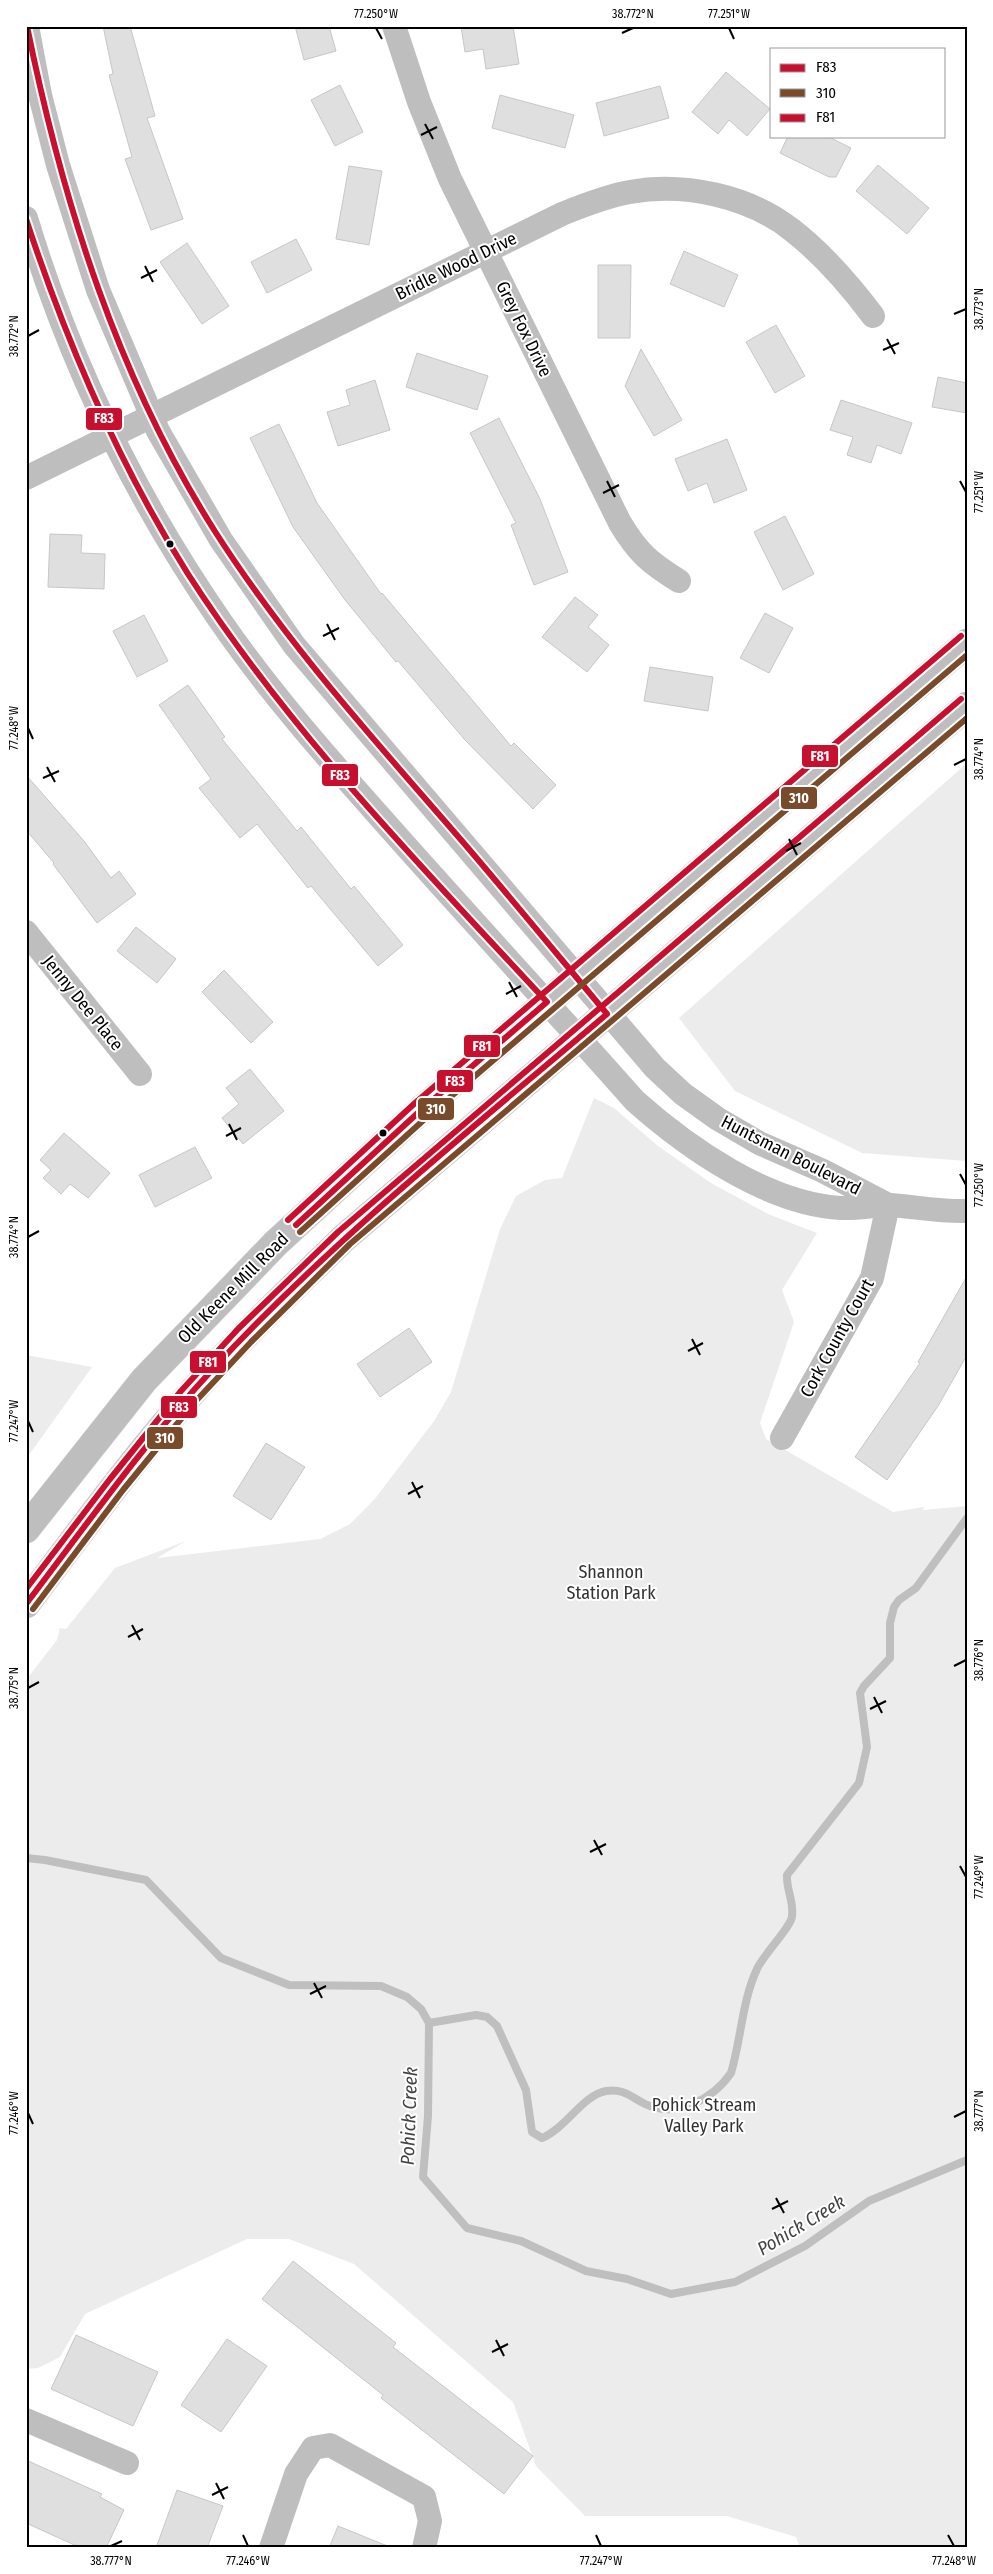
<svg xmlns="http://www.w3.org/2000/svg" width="993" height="2574" viewBox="0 0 993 2574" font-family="'Fira Sans Condensed',sans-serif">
  <rect width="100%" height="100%" fill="#fff"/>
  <g fill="#ececec">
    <path d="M967 763V1161L862 1153 735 1091 679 1018Z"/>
    <path d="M594 1098 614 1108 658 1146 711 1183 768 1214 817 1233 782 1290 794 1322 760 1423 766 1439 893 1512 924 1507 923 1510 967 1506V2548H800L796 2537 727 2516H585L536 2466 513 2402 354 2264 289 2239H247L85 2314 60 2357 38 2368 26 2369V1680L57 1640 60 1628 66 1629 115 1568 186 1541 157 1558 320 1539 350 1524 374 1500 434 1421 451 1392 500 1229 516 1196 545 1180 562 1178Z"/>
    <path d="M26 1355 92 1367 26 1459Z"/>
  </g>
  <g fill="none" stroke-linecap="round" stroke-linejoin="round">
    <g stroke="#bfbfbf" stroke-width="8">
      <path d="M26 1858 45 1860 146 1880 221 1958 289 1985 381 1986 407 1997 421 2009 429 2023 428 2116 423 2177 467 2228 521 2241 586 2271 627 2279 671 2294 735 2282 805 2246 869 2201 967 2160"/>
      <path d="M429 2023 476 2015 487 2017 497 2026 526 2090 532 2132 542 2138C565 2129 583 2095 606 2091 623 2088 631 2097 645 2104 676 2119 713 2099 731 2073 741 2040 742 2001 757 1969 763 1955 792 1926 792 1916 794 1901 786 1889 787 1875L859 1783 867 1747 860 1693 864 1686 890 1658V1623L894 1607 899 1600 916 1588 967 1518"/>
    </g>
  </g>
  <g fill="#dfdfdf" stroke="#c7c7c7">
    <path d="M103 26H130L155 116 147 118 183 219 151 230 125 159 132 157 109 75 113 74Z"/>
    <path d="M295 26H329L336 51 304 60Z"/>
    <path d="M461 26H513L519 64 486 69 483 49 465 52Z"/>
    <path d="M726 72 770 109 747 136 729 120 718 134 692 112Z"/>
    <path d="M340 85 363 132 335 146 311 100Z"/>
    <path d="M660 86 669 118 604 136 596 103Z"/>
    <path d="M500 95 574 115 565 148 492 128Z"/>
    <path d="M788 136H827L851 148 836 177H829L780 153Z"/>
    <path d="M878 165 929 208 907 234 856 191Z"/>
    <path d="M349 166 382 171 369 245 336 239Z"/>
    <path d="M296 239 312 270 267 293 251 262Z"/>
    <path d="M187 243 229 306 202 324 160 262Z"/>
    <path d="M684 251 738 275 724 307 670 284Z"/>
    <path d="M598 265H631L630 338H598Z"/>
    <path d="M776 325 805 376 775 393 746 342Z"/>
    <path d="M641 349 682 420 654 436 625 386Z"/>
    <path d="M417 353 488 376 477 410 406 387Z"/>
    <path d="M938 377 967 383V413L932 407Z"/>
    <path d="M375 380 390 430 338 446 327 412 350 405 346 390Z"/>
    <path d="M841 400 912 423 901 454 877 445 871 463 847 455 853 437 830 430Z"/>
    <path d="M499 418 540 499 568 572 534 585 511 525 516 523 470 433Z"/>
    <path d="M279 424 317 503 381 594 382 593 511 746 514 743 556 785 533 809 465 740 398 661 396 662 345 600 293 527 250 438Z"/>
    <path d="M727 439 747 490 714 503 707 483 688 491 675 459Z"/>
    <path d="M785 516 814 574 783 590 754 532Z"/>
    <path d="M50 534 82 535 81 553 105 554 104 589 48 587Z"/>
    <path d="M575 597 598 615 588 627 609 645 587 672 542 637Z"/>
    <path d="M765 613 793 628 769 673 740 658Z"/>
    <path d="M144 615 168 661 137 677 113 631Z"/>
    <path d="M650 667 713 677 708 711 644 701Z"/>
    <path d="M188 685 225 737 222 739 297 831 301 827 351 889 354 886 403 945 378 966 311 886 308 888 257 824 240 838 199 788 211 779 159 705Z"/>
    <path d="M26 775 84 841 111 878 119 871 136 894 97 923 53 864 54 863 26 830Z"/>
    <path d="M136 927 176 959 157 983 117 951Z"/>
    <path d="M224 970 273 1022 251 1043 202 992Z"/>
    <path d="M250 1069 284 1111 243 1144 222 1118 239 1104 226 1088Z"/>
    <path d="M64 1133 110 1173 88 1198 70 1184 61 1194 43 1178 51 1170 40 1160Z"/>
    <path d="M195 1147 212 1178 155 1207 139 1175Z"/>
    <path d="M967 1276V1355L938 1406 887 1480 855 1457 920 1363 918 1362Z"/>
    <path d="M409 1328 432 1362 380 1397 357 1364Z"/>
    <path d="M266 1443 305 1467 271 1520 233 1496Z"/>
    <path d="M293 2261 396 2343 393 2347 533 2456 504 2494 381 2398 383 2395 262 2299Z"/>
    <path d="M76 2335 158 2372 133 2426 51 2389Z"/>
    <path d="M227 2339 267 2366 221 2432 181 2405Z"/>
    <path d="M26 2460 102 2494 100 2497 124 2510 106 2548H81L26 2523Z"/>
    <path d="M177 2490 223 2506 207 2548H156Z"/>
    <path d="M338 2526 390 2547V2548H329Z"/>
  </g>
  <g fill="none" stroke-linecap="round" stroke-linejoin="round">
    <g stroke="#dbdbdb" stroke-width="29">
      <g id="major">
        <path d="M26 1529 144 1380 276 1243 421 1110 967 643"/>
        <path d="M26 1604C86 1524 145 1443 213 1369 254 1324 300 1281 344 1238L967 706"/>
      </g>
    </g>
    <g stroke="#bebebe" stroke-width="24">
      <path d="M27 26 40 95 58 165 98 290 158 431 221 540 294 645 655 1068 683 1094 718 1119 759 1143 823 1171 888 1205"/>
      <path d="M394 26 419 102 450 179 620 523C638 553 650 563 679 581"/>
      <path d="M26 218C69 361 135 497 219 619 267 689 324 754 380 817 464 912 551 1006 635 1101 688 1148 768 1204 841 1208 858 1209 874 1205 891 1205 916 1207 942 1212 967 1211"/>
      <path d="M26 478 562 214C584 205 607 196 630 192 684 182 749 196 792 230 824 255 849 284 873 316"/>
      <path d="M26 932 140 1074"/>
      <path d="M782 1438 872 1278 888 1205"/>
      <path d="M26 2420 127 2463"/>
      <path d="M271 2548 296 2474 313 2448 330 2445 424 2497 430 2521 424 2548"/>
    </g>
    <use href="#major" stroke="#bebebe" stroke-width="28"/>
    <g stroke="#fff" stroke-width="10">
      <g id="bus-1">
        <path d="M26 219C67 344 118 463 188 574 289 731 421 866 547 1002L421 1110 296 1225"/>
        <path d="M26 1604C87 1524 145 1442 213 1369 333 1239 473 1128 607 1014 561 959 515 903 468 848 380 746 289 647 216 533 118 379 63 204 27 26"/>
      </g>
    </g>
    <g stroke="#fff" stroke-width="10">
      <g id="bus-2">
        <path d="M300 1232 427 1117 967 655"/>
        <path d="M33 1609 123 1490 194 1403 251 1342 350 1244 967 718"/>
      </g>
    </g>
    <g stroke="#fff" stroke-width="10">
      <g id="bus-3">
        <path d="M288 1220 415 1103 961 636"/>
        <path d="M26 1589 110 1479 181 1391 238 1329 338 1232 961 699"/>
      </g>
    </g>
    <use href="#bus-1" stroke="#c8102e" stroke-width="6"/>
    <use href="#bus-2" stroke="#7a4b2a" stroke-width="6"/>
    <use href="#bus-3" stroke="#c8102e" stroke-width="6"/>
  </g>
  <path fill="none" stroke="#000" stroke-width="2" d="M376 28 382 39M729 28 734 39M622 33 633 28M425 124 433 139M421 135 437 127M145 266 153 282M141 278 157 270M954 314 966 309M28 336 39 330M887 339 895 354M883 350 899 343M607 481 615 497M960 481 966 492M603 493 619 485M327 624 335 640M323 636 339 628M28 728 33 739M954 765 966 759M47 767 55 782M43 778 59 771M789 839 797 855M786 851 801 843M509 982 517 997M506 994 521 986M229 1124 237 1140M226 1136 241 1128M960 1174 966 1185M28 1237 39 1231M692 1339 700 1355M688 1351 703 1343M28 1421 33 1432M412 1482 420 1498M408 1494 423 1486M132 1625 140 1640M128 1637 143 1629M954 1666 966 1660M28 1688 39 1682M874 1697 882 1713M870 1709 886 1701M594 1840 602 1855M590 1852 606 1844M960 1866 966 1877M314 1983 322 1998M310 1994 326 1986M28 2113 33 2124M954 2117 966 2111M776 2198 784 2213M772 2209 788 2201M496 2340 504 2356M492 2352 508 2344M216 2483 224 2499M212 2495 228 2487M243 2535 248 2546M596 2535 601 2546M948 2535 954 2546M111 2546 122 2541"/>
  <g fill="#000" stroke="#fff" stroke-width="2">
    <circle cx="170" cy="544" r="4.5"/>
    <circle cx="383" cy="1133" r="4.5"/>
  </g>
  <g text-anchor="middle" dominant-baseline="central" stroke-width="4" stroke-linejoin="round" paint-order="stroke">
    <g font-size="18" fill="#000" stroke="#fff">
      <text transform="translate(456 266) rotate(-26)">Bridle Wood Drive</text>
      <text transform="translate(524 329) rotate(64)">Grey Fox Drive</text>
      <text transform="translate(83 1003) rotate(51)">Jenny Dee Place</text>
      <text transform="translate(791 1155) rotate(27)">Huntsman Boulevard</text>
      <text transform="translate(233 1288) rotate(-45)">Old Keene Mill Road</text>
      <text transform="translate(837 1338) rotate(-61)">Cork County Court</text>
    </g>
    <g font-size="18" fill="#333" stroke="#fff">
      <text x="611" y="1572">Shannon<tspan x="611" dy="21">Station Park</tspan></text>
      <text x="704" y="2105">Pohick Stream<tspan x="704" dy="21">Valley Park</tspan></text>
    </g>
    <g font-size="19" font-style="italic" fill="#444" stroke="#fff">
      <text transform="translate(409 2116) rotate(-88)">Pohick Creek</text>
      <text transform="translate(801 2225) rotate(-31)">Pohick Creek</text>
    </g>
  </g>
  <g stroke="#fff" stroke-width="2">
    <rect x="85" y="407" width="38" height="24" rx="5" fill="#c8102e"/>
    <rect x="801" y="744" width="38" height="24" rx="5" fill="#c8102e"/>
    <rect x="321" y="763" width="38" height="24" rx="5" fill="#c8102e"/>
    <rect x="780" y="786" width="38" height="24" rx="5" fill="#7a4b2a"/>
    <rect x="463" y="1034" width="38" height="24" rx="5" fill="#c8102e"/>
    <rect x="436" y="1069" width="38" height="24" rx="5" fill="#c8102e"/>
    <rect x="417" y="1097" width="38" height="24" rx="5" fill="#7a4b2a"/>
    <rect x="189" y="1350" width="38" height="24" rx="5" fill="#c8102e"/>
    <rect x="160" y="1395" width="38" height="24" rx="5" fill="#c8102e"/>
    <rect x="146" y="1426" width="38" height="24" rx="5" fill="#7a4b2a"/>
  </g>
  <g font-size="14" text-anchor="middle" font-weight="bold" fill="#fff">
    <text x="104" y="423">F83</text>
    <text x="820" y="761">F81</text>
    <text x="340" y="780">F83</text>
    <text x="799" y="803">310</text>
    <text x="482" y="1051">F81</text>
    <text x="455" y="1086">F83</text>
    <text x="436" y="1114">310</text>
    <text x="208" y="1367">F81</text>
    <text x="179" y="1412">F83</text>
    <text x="165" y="1443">310</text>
  </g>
  <rect width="993" height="2574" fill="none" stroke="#ffffff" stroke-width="55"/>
  <rect x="770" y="48" width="175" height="90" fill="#ffffff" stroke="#999999"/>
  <rect x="780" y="64" width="25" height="8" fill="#c8102e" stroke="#999999"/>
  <text x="816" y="72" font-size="15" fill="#000000">F83</text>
  <rect x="780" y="89" width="25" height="8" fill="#7a4b2a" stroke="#999999"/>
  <text x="816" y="98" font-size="15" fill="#000000">310</text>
  <rect x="780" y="114" width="25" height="8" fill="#c8102e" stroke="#999999"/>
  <text x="816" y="122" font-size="15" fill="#000000">F81</text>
  <rect x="28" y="28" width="938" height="2518" fill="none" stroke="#000" stroke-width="2"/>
  <g font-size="12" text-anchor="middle" fill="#000">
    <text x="376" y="18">77.250°W</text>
    <text x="633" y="18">38.772°N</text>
    <text x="729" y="18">77.251°W</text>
    <text transform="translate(979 309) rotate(-90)" y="4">38.773°N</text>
    <text transform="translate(14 336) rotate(-90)" y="4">38.772°N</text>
    <text transform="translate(979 492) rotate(-90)" y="4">77.251°W</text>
    <text transform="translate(14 728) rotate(-90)" y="4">77.248°W</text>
    <text transform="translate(979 759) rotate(-90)" y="4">38.774°N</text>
    <text transform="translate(979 1185) rotate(-90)" y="4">77.250°W</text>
    <text transform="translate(14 1237) rotate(-90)" y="4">38.774°N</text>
    <text transform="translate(14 1421) rotate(-90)" y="4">77.247°W</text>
    <text transform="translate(979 1660) rotate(-90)" y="4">38.776°N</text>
    <text transform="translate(14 1688) rotate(-90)" y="4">38.775°N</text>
    <text transform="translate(979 1877) rotate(-90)" y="4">77.249°W</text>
    <text transform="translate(979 2111) rotate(-90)" y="4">38.777°N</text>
    <text transform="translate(14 2113) rotate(-90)" y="4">77.246°W</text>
    <text x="111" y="2565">38.777°N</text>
    <text x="248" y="2565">77.246°W</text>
    <text x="601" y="2565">77.247°W</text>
    <text x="954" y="2565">77.248°W</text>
  </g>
</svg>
